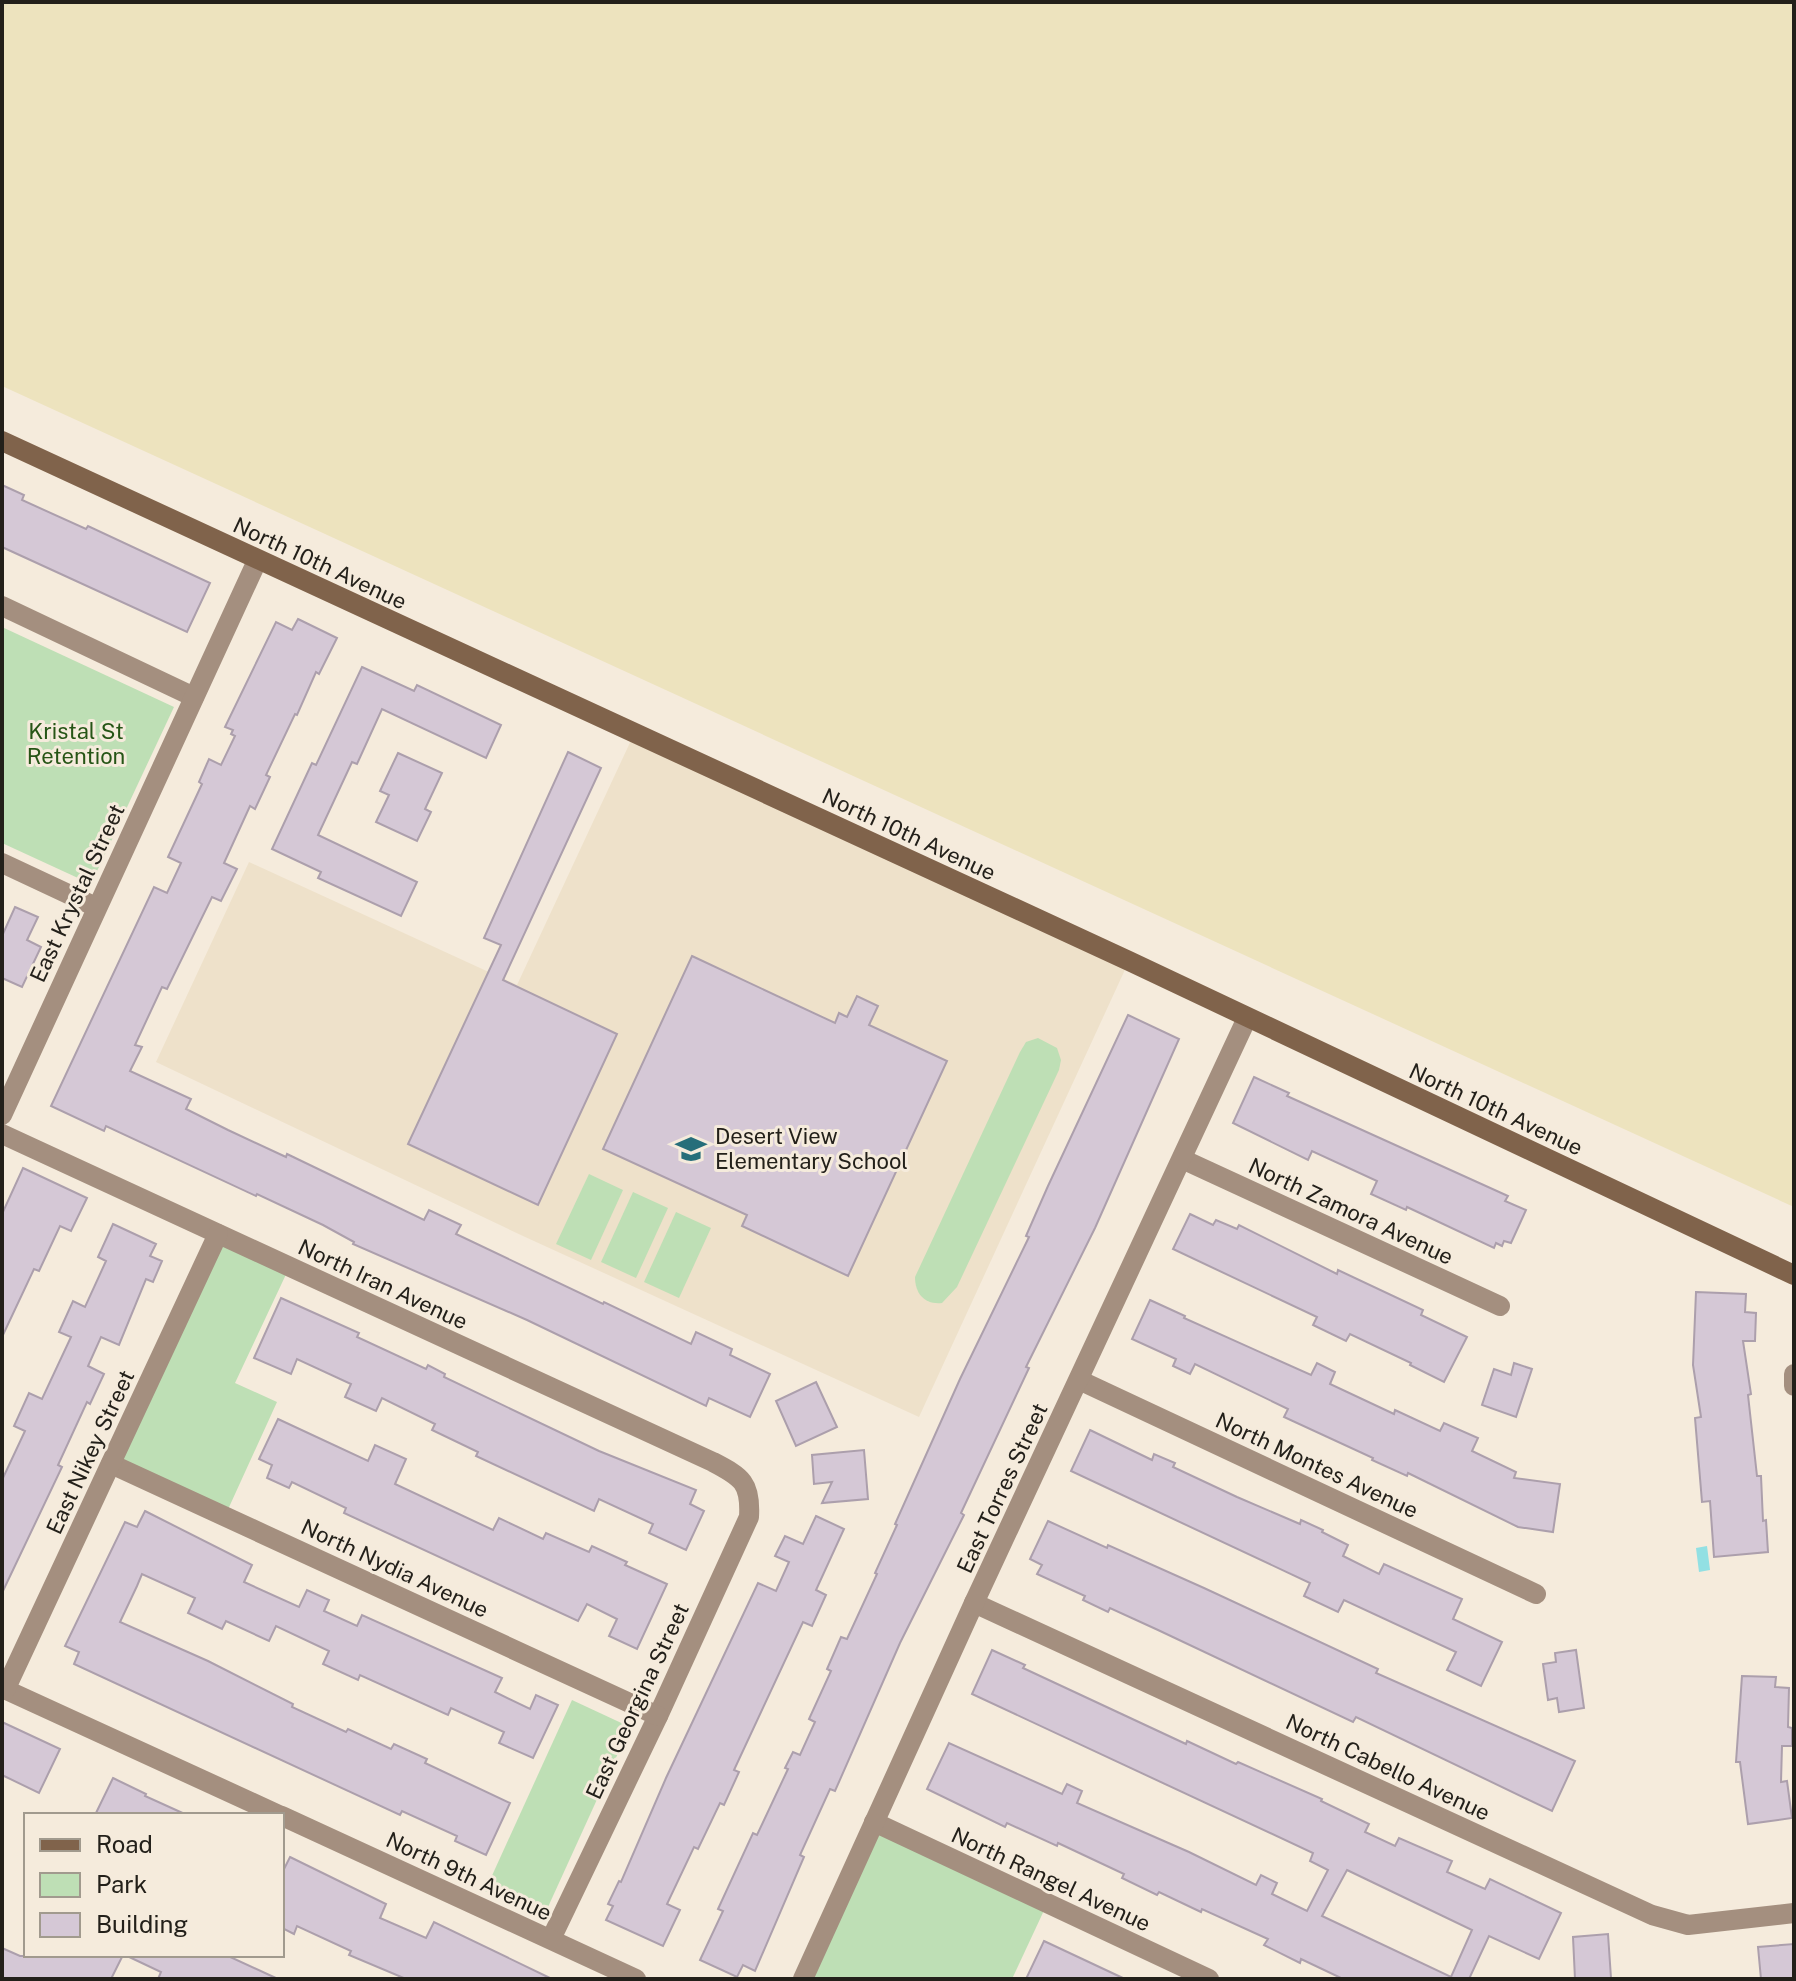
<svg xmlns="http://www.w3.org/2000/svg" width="1796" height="1981" viewBox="0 0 1796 1981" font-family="'Public Sans',sans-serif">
  <rect width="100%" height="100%" fill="#f5ebdc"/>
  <path fill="#eee1ca" d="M634 734 1129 961 919 1417 523 1236 156 1062 249 862 517 985Z"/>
  <g fill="#bedfb5">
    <path d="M2 627 174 707 91 884 2 843Z"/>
    <path d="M1038 1038 1057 1048 1061 1060 1059 1070 957 1287 942 1303C925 1305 915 1294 915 1277L1020 1052 1026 1042Z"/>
    <path d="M589 1174 623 1190 591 1260 556 1244Z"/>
    <path d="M633 1192 668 1208 636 1278 601 1262Z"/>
    <path d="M676 1212 711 1228 679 1298 644 1282Z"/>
    <path d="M218 1234 289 1268 235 1383 277 1402 225 1516 111 1464Z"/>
    <path d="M572 1700 630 1727 543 1918 485 1891Z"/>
    <path d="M874 1822 1047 1904 1012 1979H803Z"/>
  </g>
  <path fill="#ede3be" d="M2 2H1794V1207L2 386Z"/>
  <path fill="#92e0e3" d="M1707 1546 1710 1570 1699 1572 1696 1548Z"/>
  <g fill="#d5c8d6" stroke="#ac9fac" stroke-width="2" fill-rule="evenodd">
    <path d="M2 485 24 495 22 500 86 529 88 526 210 583 187 632 2 547Z"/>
    <path d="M298 619 337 638 319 674 316 672 297 715 295 714 266 775 270 777 255 809 250 806 224 863 237 869 221 901 212 897 167 989 162 987 135 1045 142 1047 130 1071 191 1099 186 1109 228 1130 286 1157 287 1154 424 1220 429 1210 461 1225 456 1234 603 1304 604 1302 691 1344 696 1332 732 1349 730 1355 770 1374 750 1417 709 1398 706 1406 527 1320 353 1244 354 1242 323 1225 257 1194 256 1196 106 1126 104 1131 51 1106 154 887 167 893 181 863 168 857 202 784 199 782 209 759 221 765 235 736 231 734 233 730 225 727 276 622 292 630Z"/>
    <path d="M362 667 414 691 417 685 501 725 486 758 382 709 357 764 352 762 318 835 417 882 401 916 318 878 321 872 272 849 312 763 316 765Z"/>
    <path d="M568 752 601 768 503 980 617 1034 538 1205 408 1144 501 945 484 938Z"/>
    <path d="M398 753 442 773 425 809 431 812 417 841 376 822 389 795 380 791Z"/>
    <path d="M15 907 38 917 27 940 41 947 22 987 2 978V936Z"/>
    <path d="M692 956 835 1023 839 1013 847 1017 857 996 878 1006 869 1025 947 1061 848 1276 742 1226 747 1215 603 1149Z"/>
    <path d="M1128 1015 1179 1039 1095 1228 1026 1367 1029 1368 961 1513 964 1515 900 1643 835 1791 830 1789 800 1855 804 1857 755 1971 743 1965 737 1977 700 1960 723 1911 718 1909 753 1833 757 1835 788 1769 785 1768 793 1752 800 1755 815 1722 809 1719 831 1671 827 1669 841 1637 847 1639 877 1574 875 1573 897 1525 895 1524 960 1379 1029 1237 1026 1236 1048 1186Z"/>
    <path d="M1254 1077 1289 1093 1287 1096 1508 1196 1505 1201 1526 1210 1511 1243 1504 1241 1502 1246 1496 1243 1494 1248 1407 1207 1406 1210 1371 1194 1377 1181 1312 1151 1308 1160 1233 1123Z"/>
    <path d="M23 1168 87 1198 71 1231 60 1226 39 1271 34 1269 2 1337V1214Z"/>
    <path d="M1190 1214 1213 1225 1216 1220 1237 1229 1239 1225 1337 1274 1338 1270 1423 1310 1421 1315 1467 1337 1444 1382 1410 1365 1411 1363 1350 1334 1346 1341 1313 1325 1317 1317 1173 1249Z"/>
    <path d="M113 1224 156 1244 150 1256 162 1261 153 1282 146 1279 119 1345 101 1337 88 1366 104 1374 90 1404 87 1402 58 1465 62 1467 2 1593V1480L25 1431 14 1426 29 1393 42 1399 71 1337 59 1332 73 1301 85 1307 106 1261 98 1257Z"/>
    <path d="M1696 1292 1746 1294 1745 1312 1756 1313 1755 1341H1743L1751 1394 1748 1395 1757 1476H1761L1763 1521 1766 1520 1768 1552 1714 1557 1710 1501 1702 1502 1695 1418 1701 1417 1693 1365Z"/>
    <path d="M281 1298 359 1333 357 1337 426 1369 428 1365 445 1374 444 1377 599 1451 696 1490 690 1504 704 1511 686 1550 649 1533 653 1524 599 1499 594 1511 476 1456 478 1452 432 1430 435 1424 382 1398 376 1411 345 1397 351 1384 297 1359 291 1374 254 1358Z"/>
    <path d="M1150 1300 1185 1316 1184 1318 1311 1375 1317 1363 1335 1372 1330 1384 1394 1414 1395 1410 1440 1431 1444 1423 1478 1438 1472 1451 1516 1472 1514 1478 1560 1484 1553 1532 1518 1527 1408 1473 1407 1476 1372 1460 1373 1458 1284 1417 1288 1409 1195 1364 1190 1374 1173 1366 1176 1359 1132 1339Z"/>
    <path d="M1514 1363 1532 1369 1516 1417 1482 1405 1494 1369 1511 1375Z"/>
    <path d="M816 1382 837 1427 796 1446 776 1401Z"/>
    <path d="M278 1419 368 1461 375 1445 406 1459 395 1484 493 1530 499 1518 543 1539 546 1533 589 1552 592 1546 627 1562 625 1565 667 1584 637 1649 609 1636 617 1619 587 1604 578 1621 344 1513 346 1508 292 1482 289 1488 267 1478 272 1465 259 1459Z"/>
    <path d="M1090 1430 1152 1460 1154 1454 1175 1463 1173 1467 1237 1497 1300 1524 1301 1520 1323 1530 1322 1532 1348 1545 1343 1556 1379 1574 1384 1564 1462 1599 1453 1619 1502 1642 1481 1686 1447 1670 1456 1652 1344 1600 1338 1612 1304 1596 1310 1583 1071 1471Z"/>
    <path d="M864 1450 868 1499 822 1503 832 1482 814 1484 812 1455Z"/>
    <path d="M145 1511 252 1565 244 1582 299 1607 307 1590 329 1600 324 1611 357 1626 362 1615 502 1678 495 1692 530 1709 536 1695 558 1705 533 1758 499 1743 504 1732 451 1708 448 1715 360 1675 358 1680 323 1664 329 1651 276 1626 269 1641 226 1621 222 1629 188 1613 195 1598 142 1574 137 1586 120 1622 208 1661 293 1704 292 1707 346 1732 348 1729 391 1749 394 1744 427 1759 425 1763 510 1803 486 1855 455 1841 457 1836 402 1811 400 1815 74 1664 79 1652 65 1646 125 1522 137 1527Z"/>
    <path d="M816 1516 844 1529 816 1590 826 1595 812 1626 803 1622 734 1770 739 1772 724 1805 720 1803 698 1849 694 1847 667 1904 680 1910 663 1946 606 1920 613 1906 608 1904 619 1881 621 1882 666 1778 758 1583 776 1591 789 1562 775 1556 785 1536 803 1544Z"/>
    <path d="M1048 1521 1107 1548 1108 1545 1204 1588 1378 1669 1376 1673 1575 1761 1552 1811 1356 1717 1353 1722 1158 1630 1110 1608 1108 1612 1083 1600 1085 1596 1037 1574 1042 1565 1030 1559Z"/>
    <path d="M992 1650 1025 1665 1023 1668 1186 1744 1187 1741 1236 1764 1238 1762 1322 1799 1321 1801 1369 1824 1365 1832 1395 1846 1399 1838 1452 1861 1447 1872 1485 1889 1490 1879 1561 1913 1539 1959 1489 1936 1469 1979H1343L1301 1959 1300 1963 1264 1945 1268 1939 1202 1909 1201 1912 1159 1892 1157 1895 1122 1878 1124 1874 1058 1843 1057 1846 1007 1823 1005 1827 927 1789 949 1743 1062 1794 1067 1784 1082 1791 1077 1803 1189 1852 1256 1885 1261 1875 1277 1883 1272 1894 1307 1911 1328 1870 1310 1861 1313 1853 972 1694ZM1347 1870 1472 1930 1451 1977 1322 1916Z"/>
    <path d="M1576 1650 1584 1708 1559 1712 1557 1698 1548 1700 1543 1664 1556 1662 1555 1653Z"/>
    <path d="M1742 1676 1776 1677 1775 1687 1789 1688 1788 1727 1792 1728V1746H1782L1781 1782 1787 1781 1792 1818 1748 1824 1740 1762H1736Z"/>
    <path d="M2 1722 60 1749 39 1793 2 1775Z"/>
    <path d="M113 1778 146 1794 145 1796 187 1815H95Z"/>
    <path d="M290 1857 386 1904 380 1918 426 1938 434 1922 552 1979H406L349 1955 351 1951 297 1926 294 1934 282 1928V1873Z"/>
    <path d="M1608 1934 1611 1978 1575 1979 1573 1937Z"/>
    <path d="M1044 1941 1125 1979H1026Z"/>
    <path d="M1794 1944V1979H1761L1758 1947Z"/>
    <path d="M2 1948 20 1956 123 1955 111 1979H2Z"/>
    <path d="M125 1955H226L278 1979H158L161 1972Z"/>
  </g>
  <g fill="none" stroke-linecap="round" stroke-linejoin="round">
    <g stroke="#a48f7f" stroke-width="20">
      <path d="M2 606 194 697"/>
      <path d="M2 863 96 907"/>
      <path d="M2 1115 257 561"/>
      <path d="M2 1134 713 1462C742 1477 751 1483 749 1517L658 1716 551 1939"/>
      <path d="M1182 1159 1500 1306"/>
      <path d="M1794 1374V1386"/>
      <path d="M1079 1380 1536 1594"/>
      <path d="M111 1464 658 1716"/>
      <path d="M974 1603 1652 1915 1688 1925 1794 1913"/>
      <path d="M2 1688 279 1815"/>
      <path d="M5 1690 218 1234"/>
      <path d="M282 1816 636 1979"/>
      <path d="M874 1822 1209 1979"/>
      <path d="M803 1979 974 1603 1247 1018"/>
    </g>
    <path stroke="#80634b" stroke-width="20" d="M2 441 1129 961 1794 1275"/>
  </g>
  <defs>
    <g id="school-bare" transform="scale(2.4)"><path d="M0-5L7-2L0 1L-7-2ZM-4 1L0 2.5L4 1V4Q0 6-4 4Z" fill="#266e7a" stroke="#f5ebdc" stroke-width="2.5" paint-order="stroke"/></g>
  </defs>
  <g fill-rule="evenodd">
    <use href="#school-bare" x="691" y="1149"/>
  </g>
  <g text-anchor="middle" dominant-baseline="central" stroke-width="6" stroke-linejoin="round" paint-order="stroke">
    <g font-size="22" fill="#23201a" stroke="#f5ebdc">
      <text transform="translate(320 563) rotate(25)">North 10th Avenue</text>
      <text transform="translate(909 834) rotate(25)">North 10th Avenue</text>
      <text transform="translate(77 893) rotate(-65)">East Krystal Street</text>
      <text transform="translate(1496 1109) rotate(25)">North 10th Avenue</text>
      <text transform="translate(1351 1211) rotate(25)">North Zamora Avenue</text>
      <text transform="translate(383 1284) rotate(25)">North Iran Avenue</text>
      <text transform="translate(90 1452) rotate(-65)">East Nikey Street</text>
      <text transform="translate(1317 1465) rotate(25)">North Montes Avenue</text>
      <text transform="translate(1002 1488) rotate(-65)">East Torres Street</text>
      <text transform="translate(395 1568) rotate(25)">North Nydia Avenue</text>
      <text transform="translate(637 1701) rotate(-65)">East Georgina Street</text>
      <text transform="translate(1388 1767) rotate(25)">North Cabello Avenue</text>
      <text transform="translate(469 1876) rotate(25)">North 9th Avenue</text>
      <text transform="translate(1051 1879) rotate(25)">North Rangel Avenue</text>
    </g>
    <g font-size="22" fill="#265516" stroke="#f5ebdc">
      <text x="76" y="731">Kristal St<tspan x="76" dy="25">Retention</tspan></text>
    </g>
    <g font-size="22" fill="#23201a" stroke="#f5ebdc" text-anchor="start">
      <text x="715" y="1136">Desert View<tspan x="715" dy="25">Elementary School</tspan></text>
    </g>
  </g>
  <rect width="1796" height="1981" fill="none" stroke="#23201a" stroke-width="8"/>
  <rect x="24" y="1813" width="260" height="144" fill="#f5ebdc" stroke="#a19a8e" stroke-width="2"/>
  <rect x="40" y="1839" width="40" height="12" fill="#80634b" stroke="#a19a8e" stroke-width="2"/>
  <text x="96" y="1853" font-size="24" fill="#23201a">Road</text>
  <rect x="40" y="1873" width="40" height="24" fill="#bedfb5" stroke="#a19a8e" stroke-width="2"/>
  <text x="96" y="1893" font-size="24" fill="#23201a">Park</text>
  <rect x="40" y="1913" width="40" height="24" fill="#d5c8d6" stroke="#a19a8e" stroke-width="2"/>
  <text x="96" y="1933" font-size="24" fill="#23201a">Building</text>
</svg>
